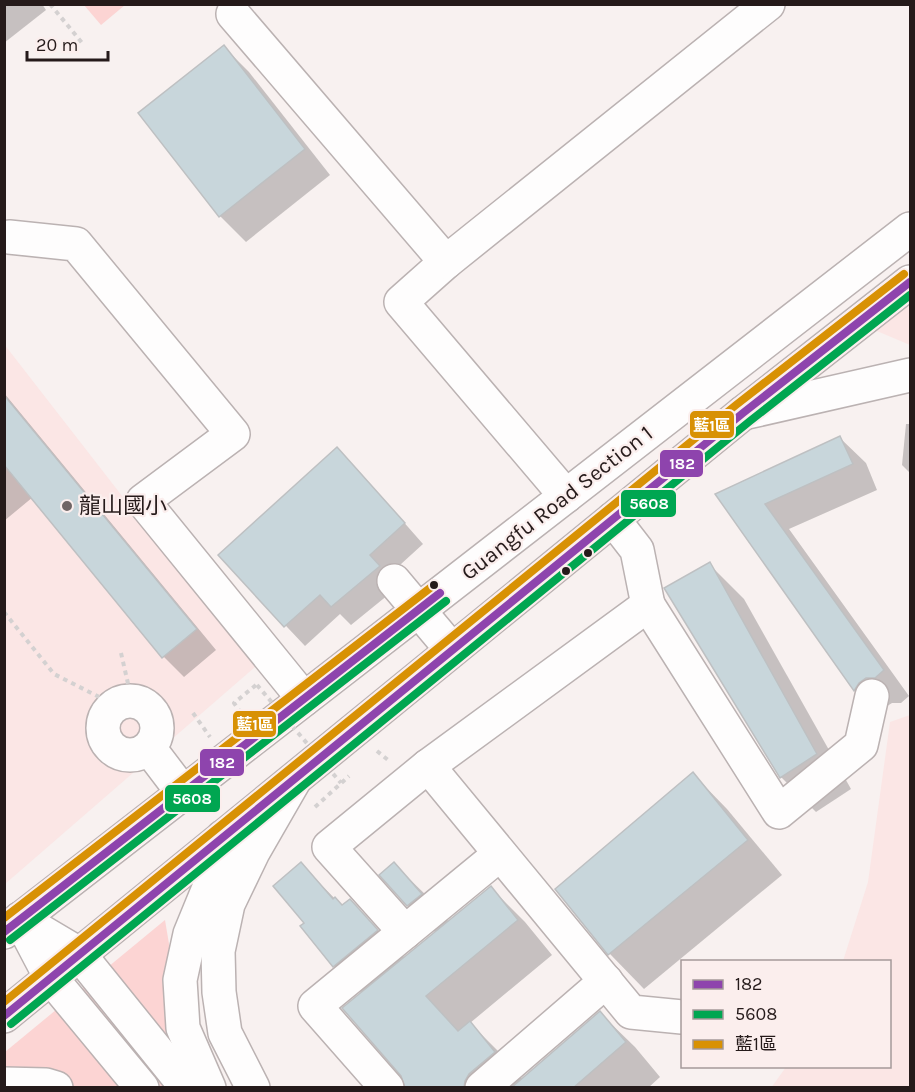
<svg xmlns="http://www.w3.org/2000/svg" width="915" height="1092" viewBox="0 0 915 1092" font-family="Karla,'Noto Sans TC',sans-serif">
  <rect width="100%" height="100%" fill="#f8f1f0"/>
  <g fill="#fbe6e5">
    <path d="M910 303V345L872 329Z"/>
    <path d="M4 344 255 667 5 884H4Z"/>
    <path d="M910 715V1087L771 1088 786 1067 890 1066V962L843 961 868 882 890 722Z"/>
  </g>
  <g fill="#fcd4d3">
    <path d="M84 5H125L101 25Z"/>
    <path d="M165 920 193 1087 5 1088V1052Z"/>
  </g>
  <g fill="#0003">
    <path d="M4 4H42L46 10 4 43Z"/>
    <path d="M224 47 249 72 330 175 246 242 220 216 140 113Z"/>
    <path d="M4 393 216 650 184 677 164 657 33 497 4 521Z"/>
    <path d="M906 424H910V473L902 465Z"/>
    <path d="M840 438 866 463 877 490 789 529 909 696 901 703H892L884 708 880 715 855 690 717 494Z"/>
    <path d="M357 469 423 544 389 575 399 586 351 625 340 614 305 646 220 556Z"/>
    <path d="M709 564 744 599 851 789 816 812 781 777 666 588Z"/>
    <path d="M693 774 727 809 782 875 644 989 610 954 557 889Z"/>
    <path d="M301 864 343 907 350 901 405 958 436 933 408 905 394 864 429 898 449 922 491 888 525 922 552 955 470 1023 505 1058 523 1080 600 1013 635 1047 660 1077 648 1088H407L362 993 334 966 306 923Z"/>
  </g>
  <g fill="#c8d6db" stroke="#bec0c2" stroke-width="1.5">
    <path d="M224 45 305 149 219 217 138 113Z"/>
    <path d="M4 395 197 629 162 658 4 465Z"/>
    <path d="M840 436 853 464 765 504 884 670 875 678H866L859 683 854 691 715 494Z"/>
    <path d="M337 447 405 523 370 555 380 566 331 607 320 595 284 627 218 555Z"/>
    <path d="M710 562 817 754 780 778 664 588Z"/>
    <path d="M693 772 748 840 608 955 555 889Z"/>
    <path d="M301 862 333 899 335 897 342 905 350 899 378 930 333 967 300 926 304 923 273 886Z"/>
    <path d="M394 862 422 894 407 906 379 875Z"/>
    <path d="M491 886 518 920 426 996 458 1031 470 1021 495 1052 469 1074 465 1081 464 1088H405L401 1076 342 1008Z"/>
    <path d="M600 1011 626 1042 573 1088H511Z"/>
  </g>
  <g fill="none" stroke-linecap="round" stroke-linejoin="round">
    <g stroke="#bbb2b2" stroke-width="36">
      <g id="minor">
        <path d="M233 14 446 262 401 302 566 496"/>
        <path d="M9 237 76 244 233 434 143 501 304 699"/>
        <path d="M446 262 768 4"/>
        <path d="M743 413 910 375"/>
        <path d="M394 581 452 650"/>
        <path d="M648 605 779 812 861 745 872 696"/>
        <circle cx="130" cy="728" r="27"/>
        <path d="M149 748 184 794"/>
        <path d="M428 766 631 1012 682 1017"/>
        <path d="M405 932 329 847 428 766 648 605 637 550 613 519"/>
        <path d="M253 1088 225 1033 219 992 218 951 228 904 253 852 295 779"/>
        <path d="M387 1088 315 1006 500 854"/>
        <path d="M482 1088 606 981"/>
      </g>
    </g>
    <g stroke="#bbb2b2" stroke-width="36">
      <g id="major">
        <path d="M4 932 910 229"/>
        <path d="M4 1016 743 413 910 282"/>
      </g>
    </g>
    <g stroke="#bbb2b2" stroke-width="36">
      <g id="highway">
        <path d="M20 919 79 954 187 1088"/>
        <path d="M20 919 51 978 142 1088"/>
        <path d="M4 1084 46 1085 56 1088"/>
        <path d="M209 1088 183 1028 180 980 190 934 213 878 223 837"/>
      </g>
    </g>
    <g stroke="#d4d1d1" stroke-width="4" stroke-dasharray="4.5 4.5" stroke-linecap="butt">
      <path d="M50 4 83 44"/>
      <path d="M4 612 54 674 115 705"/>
      <path d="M121 653 132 701"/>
      <path d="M193 713 210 737"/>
      <path d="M241 713 234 703 256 685"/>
      <path d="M377 751 388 760"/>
      <path d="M315 807 349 776"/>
    </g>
    <use href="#minor" stroke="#fefdfd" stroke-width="33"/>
    <use href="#major" stroke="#fefdfd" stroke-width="33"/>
    <use href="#highway" stroke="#fefdfd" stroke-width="33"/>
    <path stroke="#d4d1d1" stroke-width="4" stroke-dasharray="4.5 4.5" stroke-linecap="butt" d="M257 685 341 783"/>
    <g stroke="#fbeeed" stroke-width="12">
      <g id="bus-1">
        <path d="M4 932 440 593"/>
        <path d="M4 1016 743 413 910 282"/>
      </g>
    </g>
    <g stroke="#fbeeed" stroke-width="12">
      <g id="bus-2">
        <path d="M10 940 446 601"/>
        <path d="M11 1024 750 421 910 295"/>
      </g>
    </g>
    <g stroke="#fbeeed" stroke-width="12">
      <g id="bus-3">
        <path d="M4 918 434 585"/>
        <path d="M4 1002 736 405 904 274"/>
      </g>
    </g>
    <use href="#bus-1" stroke="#8e44ad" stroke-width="8"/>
    <use href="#bus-2" stroke="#00a651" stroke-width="8"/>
    <use href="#bus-3" stroke="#d89104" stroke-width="8"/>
  </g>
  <circle fill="#6f6565" stroke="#fbeeed" stroke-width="2" cx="67" cy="506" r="6"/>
  <g fill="#251a1a" stroke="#fbeeed" stroke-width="2">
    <circle cx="588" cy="553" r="5"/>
    <circle cx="566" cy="571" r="5"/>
    <circle cx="434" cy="585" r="5"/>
  </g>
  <g text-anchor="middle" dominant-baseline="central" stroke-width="4.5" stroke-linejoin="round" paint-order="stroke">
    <g font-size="22" fill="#251a1a" stroke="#fbeeed">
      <text transform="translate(557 503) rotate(-38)">Guangfu Road Section 1</text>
    </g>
    <g font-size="22" fill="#251a1a" stroke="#fbeeed" text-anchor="start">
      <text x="79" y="506">龍山國小</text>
    </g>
  </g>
  <g stroke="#fbeeed" stroke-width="2">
    <rect x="689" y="410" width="46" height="29" rx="6" fill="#d89104"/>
    <rect x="659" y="449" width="45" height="29" rx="6" fill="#8e44ad"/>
    <rect x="620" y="489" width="57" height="29" rx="6" fill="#00a651"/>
    <rect x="232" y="710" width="45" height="28" rx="6" fill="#d89104"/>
    <rect x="199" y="748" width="46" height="29" rx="6" fill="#8e44ad"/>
    <rect x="164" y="784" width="57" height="29" rx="6" fill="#00a651"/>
  </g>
  <g font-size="16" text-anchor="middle" font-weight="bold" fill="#fff">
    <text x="712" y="431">藍1區</text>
    <text x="682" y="469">182</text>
    <text x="649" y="509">5608</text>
    <text x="255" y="730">藍1區</text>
    <text x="222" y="768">182</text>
    <text x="192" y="804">5608</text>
  </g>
  <rect width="915" height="1092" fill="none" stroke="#251a1a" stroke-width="12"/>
  <rect x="681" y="960" width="210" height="108" fill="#fbeeed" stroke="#a59999" stroke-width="1.5"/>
  <rect x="693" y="980" width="30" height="9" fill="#8e44ad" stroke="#a59999" stroke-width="1.5"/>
  <text x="735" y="990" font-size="18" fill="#251a1a">182</text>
  <rect x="693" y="1010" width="30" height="9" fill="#00a651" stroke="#a59999" stroke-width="1.5"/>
  <text x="735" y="1020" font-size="18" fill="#251a1a">5608</text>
  <rect x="693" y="1040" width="30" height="9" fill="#d89104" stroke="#a59999" stroke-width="1.5"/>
  <text x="735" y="1050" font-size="18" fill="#251a1a">藍1區</text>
  <path d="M27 51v9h81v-9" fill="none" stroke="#251a1a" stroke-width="3"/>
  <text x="36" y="51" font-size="18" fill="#251a1a" stroke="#fbeeed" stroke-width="4.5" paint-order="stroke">20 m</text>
</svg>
